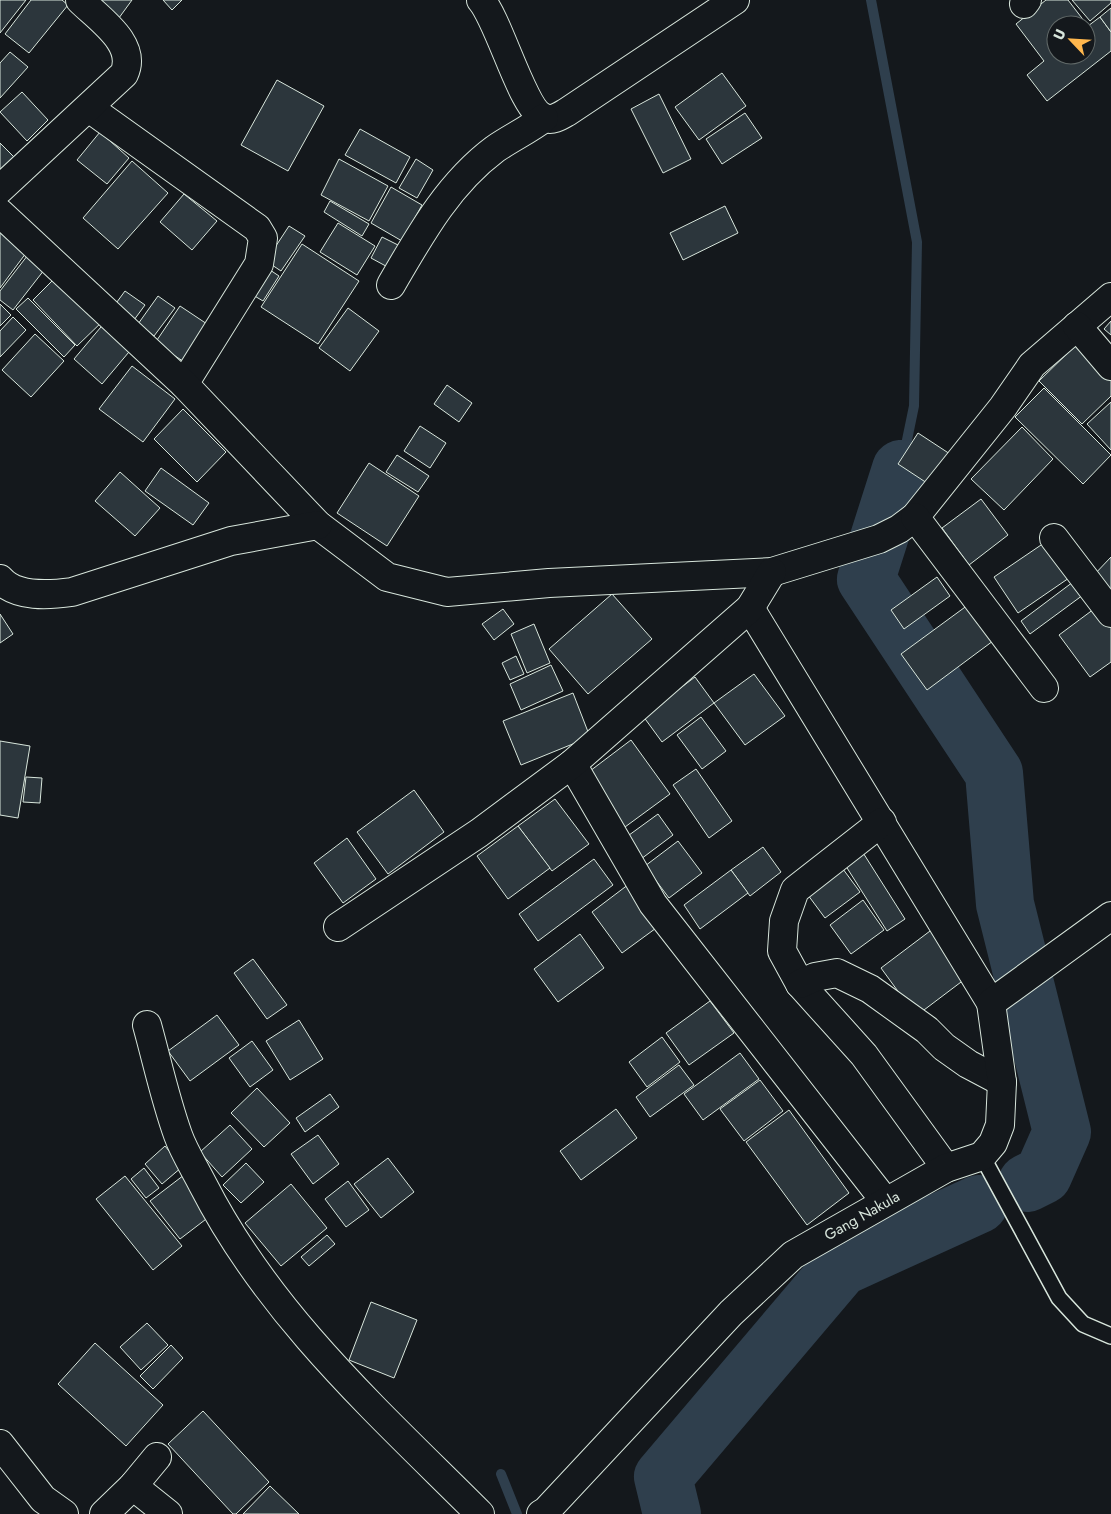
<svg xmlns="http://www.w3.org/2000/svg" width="1111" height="1514" viewBox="0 0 1111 1514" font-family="Jost,sans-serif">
  <rect width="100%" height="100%" fill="#14181c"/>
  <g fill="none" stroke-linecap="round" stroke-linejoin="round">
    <g stroke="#2f3f4d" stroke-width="10">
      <path d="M871 0 917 242 914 406 901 469"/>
      <path d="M501 1474 517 1514"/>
    </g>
    <g stroke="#2f3f4d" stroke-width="58">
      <path d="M901 469 866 579 994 773 1005 904 1062 1132 1043 1175 1027 1183"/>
      <path d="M672 1514 663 1477 841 1267 979 1204"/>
    </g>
  </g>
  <g fill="#2c363c" stroke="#d8e6dc" fill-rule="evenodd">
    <path d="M0 0H26L0 33Z"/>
    <path d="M31 0H62L68 5 29 53 5 34Z"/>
    <path d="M87 0H132L116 22Z"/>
    <path d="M163 0H182L172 10Z"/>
    <path d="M1046 0H1068L1088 26 1100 17 1111 32V51L1047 101 1027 75 1044 61 1016 24ZM1056 25H1086V55H1056Z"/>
    <path d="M1072 0H1111V3L1090 21Z"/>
    <path d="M1111 8V32L1100 17Z"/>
    <path d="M10 52 28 67 0 98V63Z"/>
    <path d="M722 73 746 106 699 140 675 107Z"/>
    <path d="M277 80 324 106 288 171 241 145Z"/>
    <path d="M22 92 48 120 27 141 0 112Z"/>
    <path d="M659 94 691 159 663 173 631 109Z"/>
    <path d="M745 113 762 138 722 164 706 139Z"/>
    <path d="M360 129 410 157 396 183 345 155Z"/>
    <path d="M100 132 129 158 107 184 77 160Z"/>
    <path d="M0 143 16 159 0 175Z"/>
    <path d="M339 159 388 186 369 221 321 195Z"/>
    <path d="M416 159 433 170 417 198 399 188Z"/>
    <path d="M132 161 168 193 118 249 83 218Z"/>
    <path d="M391 187 422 205 402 241 371 223Z"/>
    <path d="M184 194 217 221 192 250 160 222Z"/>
    <path d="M330 201 369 224 362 236 324 212Z"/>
    <path d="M725 206 738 233 683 260 670 233Z"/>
    <path d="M338 223 375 246 357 275 320 252Z"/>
    <path d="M289 226 305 236 281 271 266 261Z"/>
    <path d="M3 229 29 249 0 288V233Z"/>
    <path d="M382 237 406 249 395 271 371 258Z"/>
    <path d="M302 244 359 281 318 344 261 307Z"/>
    <path d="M31 251 48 265 13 310 0 300V291Z"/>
    <path d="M264 266 279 276 263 301 248 292Z"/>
    <path d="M62 271 106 318 77 346 33 300Z"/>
    <path d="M125 291 145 305 134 320 114 306Z"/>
    <path d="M158 296 175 308 154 336 138 324Z"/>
    <path d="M28 298 75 345 64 357 16 309Z"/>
    <path d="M0 304 11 315 0 326Z"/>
    <path d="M180 306 213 328 189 365 155 343Z"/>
    <path d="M348 308 379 331 350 371 319 348Z"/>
    <path d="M13 317 26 330 0 357V331Z"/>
    <path d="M106 321 134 346 102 384 74 359Z"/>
    <path d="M1111 321V335L1104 329Z"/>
    <path d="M35 334 64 361 31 397 2 370Z"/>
    <path d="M1081 340 1111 371V396L1082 424 1039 381Z"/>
    <path d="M132 366 175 399 143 442 99 409Z"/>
    <path d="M447 385 472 403 459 422 434 404Z"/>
    <path d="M1044 388 1111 455 1083 484 1015 417Z"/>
    <path d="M1111 402V450L1087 424Z"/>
    <path d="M183 409 226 452 197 482 154 439Z"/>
    <path d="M420 426 446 443 430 468 404 451Z"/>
    <path d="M1022 427 1053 459 1004 510 971 479Z"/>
    <path d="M918 433 950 454 930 485 898 464Z"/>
    <path d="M397 455 429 476 418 492 386 472Z"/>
    <path d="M369 463 419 496 387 546 337 513Z"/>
    <path d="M161 468 209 503 193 525 145 491Z"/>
    <path d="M120 472 160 508 135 536 95 501Z"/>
    <path d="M981 499 1008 535 969 565 942 528Z"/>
    <path d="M1044 543 1069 578 1018 613 994 577Z"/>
    <path d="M1111 557V594L1092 577Z"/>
    <path d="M937 577 950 596 904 629 891 610Z"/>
    <path d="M1073 582 1083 595 1030 634 1021 621Z"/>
    <path d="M612 594 652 639 588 694 549 649Z"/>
    <path d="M972 602 997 638 927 690 901 654Z"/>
    <path d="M1098 606 1111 624V662L1090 677 1059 635Z"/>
    <path d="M503 609 514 624 494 640 482 624Z"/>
    <path d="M0 614 13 634 0 643Z"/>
    <path d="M534 624 550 663 527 673 511 634Z"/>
    <path d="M516 656 524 674 510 680 502 663Z"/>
    <path d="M551 665 563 691 521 710 510 684Z"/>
    <path d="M754 674 785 716 745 745 714 703Z"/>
    <path d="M695 677 714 703 662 742 643 716Z"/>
    <path d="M573 693 590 737 521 765 503 721Z"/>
    <path d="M701 717 726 751 702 769 677 735Z"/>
    <path d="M631 740 670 794 625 827 586 774Z"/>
    <path d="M0 741 30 746 18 818 0 815Z"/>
    <path d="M696 769 732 821 709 838 673 785Z"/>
    <path d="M26 777 42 778 40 803 23 802Z"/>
    <path d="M414 790 444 832 388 874 357 832Z"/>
    <path d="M555 799 589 844 552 871 518 826Z"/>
    <path d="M658 814 673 835 641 859 625 838Z"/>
    <path d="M518 826 550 868 508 899 477 856Z"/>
    <path d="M347 838 376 879 343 903 314 863Z"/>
    <path d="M678 841 702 873 669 898 645 866Z"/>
    <path d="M763 847 781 872 750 896 731 870Z"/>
    <path d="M860 848 905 919 887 931 842 860Z"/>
    <path d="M594 859 613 885 538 941 519 914Z"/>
    <path d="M837 861 860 892 825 918 802 887Z"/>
    <path d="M731 870 748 893 700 929 684 905Z"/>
    <path d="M633 881 663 923 622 953 592 912Z"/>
    <path d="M863 900 884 930 851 954 830 925Z"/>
    <path d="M934 928 969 976 916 1016 881 968Z"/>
    <path d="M580 934 604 968 558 1002 534 969Z"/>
    <path d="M253 959 287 1005 267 1019 234 973Z"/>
    <path d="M710 1001 734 1033 689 1065 666 1033Z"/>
    <path d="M217 1015 239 1045 190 1081 168 1051Z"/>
    <path d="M299 1020 323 1059 290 1080 266 1041Z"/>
    <path d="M662 1037 680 1062 647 1087 629 1062Z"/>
    <path d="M252 1041 273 1070 250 1087 229 1058Z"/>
    <path d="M740 1053 759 1079 703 1120 684 1094Z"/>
    <path d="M679 1065 694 1085 650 1117 636 1097Z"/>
    <path d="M760 1080 783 1111 744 1141 720 1109Z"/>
    <path d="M257 1088 290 1123 264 1147 231 1113Z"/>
    <path d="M330 1094 339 1107 305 1132 296 1118Z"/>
    <path d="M616 1109 637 1138 581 1180 560 1151Z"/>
    <path d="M789 1110 849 1193 807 1225 746 1142Z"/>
    <path d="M230 1125 252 1149 222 1177 200 1152Z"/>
    <path d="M318 1135 339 1164 313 1184 291 1154Z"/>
    <path d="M165 1146 182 1167 162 1184 145 1164Z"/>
    <path d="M388 1158 414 1192 381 1218 354 1184Z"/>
    <path d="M246 1163 264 1182 241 1203 223 1185Z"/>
    <path d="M144 1168 159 1188 146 1198 131 1179Z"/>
    <path d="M184 1175 214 1213 180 1239 150 1201Z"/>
    <path d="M125 1176 182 1246 153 1270 96 1199Z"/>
    <path d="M348 1181 369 1210 346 1227 325 1199Z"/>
    <path d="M291 1184 327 1228 281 1266 245 1223Z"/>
    <path d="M327 1235 335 1244 309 1266 301 1257Z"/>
    <path d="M371 1302 417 1320 394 1378 349 1360Z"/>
    <path d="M147 1323 168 1345 141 1370 120 1347Z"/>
    <path d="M95 1343 163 1405 126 1446 58 1384Z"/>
    <path d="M171 1345 183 1358 153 1389 140 1376Z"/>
    <path d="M203 1411 269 1482 236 1514H233L168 1444Z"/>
    <path d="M270 1486 299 1514H243Z"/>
  </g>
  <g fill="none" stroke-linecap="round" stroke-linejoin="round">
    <g stroke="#d8e6dc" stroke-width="18">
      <path id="service" d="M982 1156 1059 1298 1083 1324 1111 1336"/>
    </g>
    <g stroke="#d8e6dc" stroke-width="30">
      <g id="minor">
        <path d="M481 0C500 22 523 112 545 118 553 121 560 116 567 112L735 0"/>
        <path d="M1024 4 1027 0"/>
        <path d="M89 108 257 228 263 238 259 264 184 384"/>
        <path d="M0 189 124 74C138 44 99 19 80 0"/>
        <path d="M0 213 184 384 318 525 387 577 447 592 549 583 772 572 879 539 899 529 915 517 1003 407 1032 365 1111 297"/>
        <path d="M391 285C420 235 448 184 495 149 511 138 528 130 544 118"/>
        <path d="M1077 326 1111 366"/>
        <path d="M915 517 1044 688"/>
        <path d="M1054 538 1111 613"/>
        <path d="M0 579C16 598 50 595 72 592L231 541 318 525"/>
        <path d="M750 608 991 1003"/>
        <path d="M572 764 653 904 885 1201"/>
        <path d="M882 822 795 890 784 921 782 951 800 984 864 1055 946 1168"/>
        <path d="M338 927 479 833 572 764 750 608 772 572"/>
        <path d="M800 984 815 977 837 973 870 989 927 1030 944 1047 968 1064 1002 1082"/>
        <path d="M147 1025C157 1061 165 1099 178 1135 184 1152 195 1169 203 1185 270 1316 378 1412 480 1514"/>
        <path d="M0 1444 43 1499 64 1514"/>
        <path d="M133 1486 168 1514"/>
        <path d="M104 1514 133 1486 157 1457"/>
        <path id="s1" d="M541 1514 546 1511 731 1313 793 1255 946 1168 982 1156 993 1143 1000 1125 1002 1082 991 1003 1111 916"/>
      </g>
    </g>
    <use href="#service" stroke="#14181c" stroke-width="15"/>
    <use href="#minor" stroke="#14181c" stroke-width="28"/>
  </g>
  <g text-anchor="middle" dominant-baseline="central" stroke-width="4" stroke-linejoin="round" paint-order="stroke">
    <g font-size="15" fill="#d8e6dc" stroke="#14181c">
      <text stroke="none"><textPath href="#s1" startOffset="441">Gang Nakula</textPath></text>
    </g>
  </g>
  <g transform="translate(1071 40) rotate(295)"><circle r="24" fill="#14181c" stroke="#626a69"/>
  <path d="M0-4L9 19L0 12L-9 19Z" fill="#ffb74d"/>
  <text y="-8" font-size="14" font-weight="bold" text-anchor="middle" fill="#d8e6dc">U</text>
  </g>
</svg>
